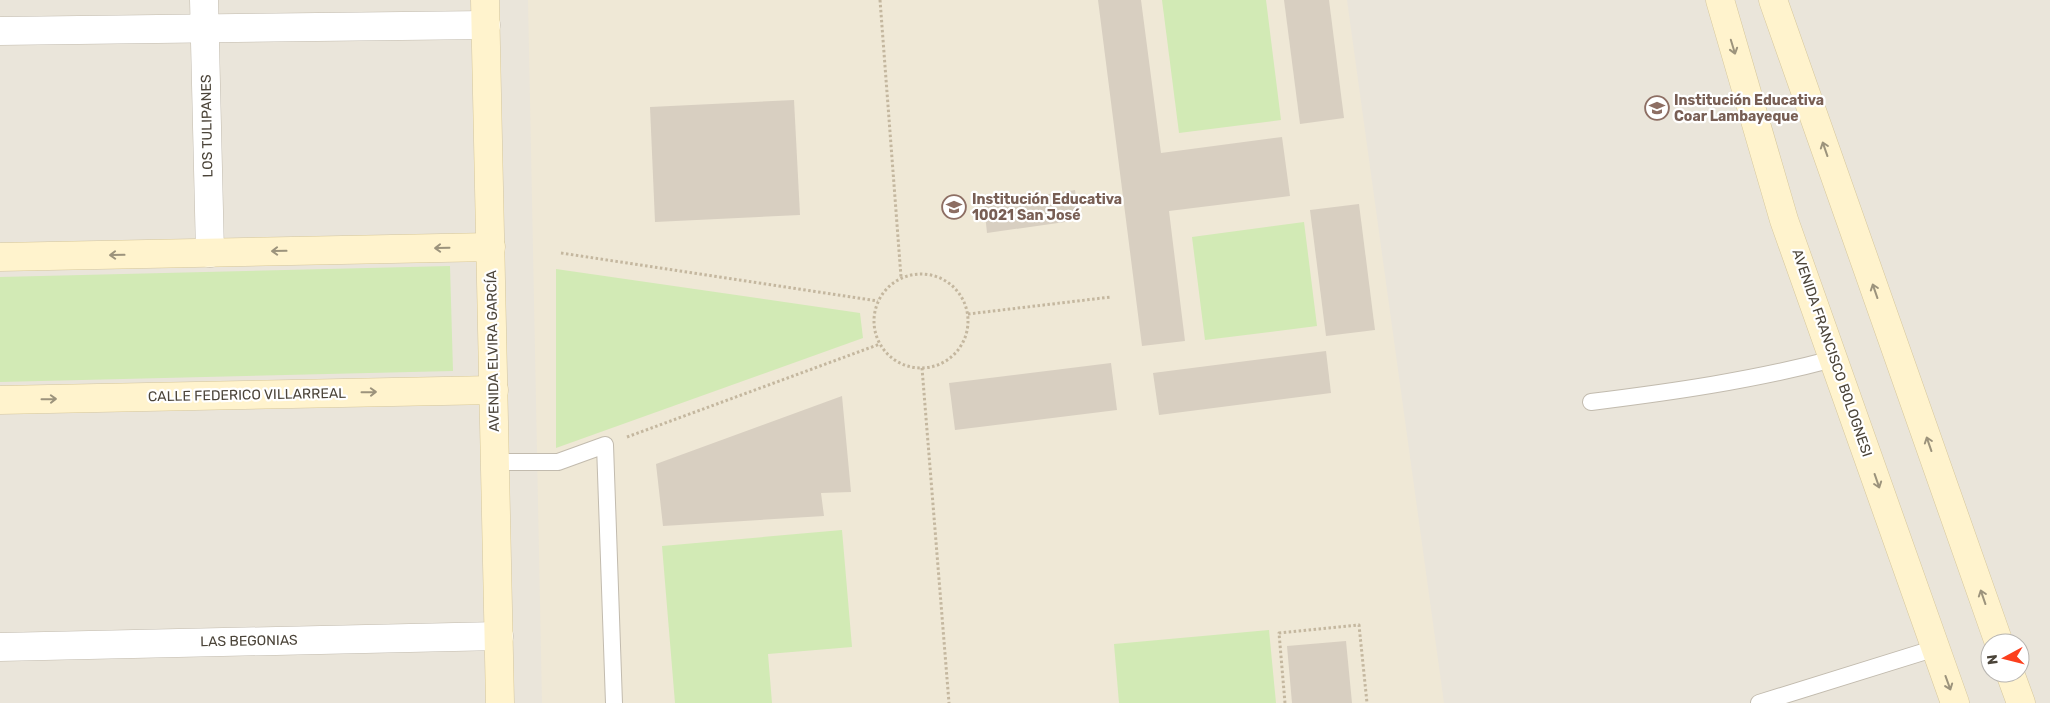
<svg xmlns="http://www.w3.org/2000/svg" width="2050" height="703" viewBox="0 0 2050 703" font-family="Rubik,sans-serif">
  <rect width="100%" height="100%" fill="#f6f3ec"/>
  <path fill="#eae5da" fill-rule="evenodd" d="M0 0H2050V703H0ZM1990 643H2020V673H1990Z"/>
  <path fill="#efe8d6" d="M528 0H1347L1444 703H542Z"/>
  <g fill="#d2eab5">
    <path d="M1162 0H1266L1281 120 1179 133Z"/>
    <path d="M1304 222 1317 326 1205 340 1192 237Z"/>
    <path d="M450 266 453 371 0 382V277Z"/>
    <path d="M556 269 860 313 863 338 556 448Z"/>
    <path d="M842 530 852 647 768 654 772 703H675L662 546Z"/>
    <path d="M1269 630 1276 703H1119L1114 644Z"/>
  </g>
  <g fill="#d8cfc1">
    <path d="M1098 0H1141L1161 153 1282 137 1290 196 1169 211 1185 341 1142 346Z"/>
    <path d="M1284 0H1329L1344 118 1300 124Z"/>
    <path d="M794 100 800 215 655 222 650 107Z"/>
    <path d="M1075 190 1079 220 987 233 984 204Z"/>
    <path d="M1359 204 1375 330 1326 336 1310 210Z"/>
    <path d="M1326 351 1331 393 1159 415 1153 373Z"/>
    <path d="M1111 363 1117 410 955 430 949 383Z"/>
    <path d="M842 396 851 492 821 493 824 516 663 526 656 464Z"/>
    <path d="M1346 641 1352 703H1292L1287 646Z"/>
  </g>
  <g fill="none" stroke-linecap="round" stroke-linejoin="round">
    <g stroke="#c2bbae" stroke-width="18">
      <g id="lane">
        <path d="M1591 402C1672 392 1755 380 1833 359"/>
        <path d="M495 462H558L605 445 614 703"/>
        <path d="M1759 703 1936 648"/>
      </g>
    </g>
    <g stroke="#c2bbae" stroke-width="29">
      <g id="street">
        <path d="M204 0 210 253"/>
        <path d="M0 31 486 25"/>
        <path d="M0 647 499 636"/>
      </g>
    </g>
    <g stroke="#d6c79b" stroke-width="29">
      <g id="secondary">
        <path d="M485 0 500 703"/>
        <path d="M1720 0 1784 220 1955 703"/>
        <path d="M1773 0 1999 643"/>
        <path d="M0 257 491 247"/>
        <path d="M0 400 494 390"/>
        <path d="M2010 673 2021 703"/>
      </g>
    </g>
    <g stroke="#c4b79f" stroke-width="3" stroke-dasharray="2.5 2.5" stroke-linecap="butt">
      <path d="M880 0 901 277"/>
      <path d="M561 253 878 301"/>
      <circle cx="921" cy="321" r="47"/>
      <path d="M968 314 1111 297"/>
      <path d="M922 368 949 703"/>
      <path d="M627 437 880 344"/>
      <path d="M1285 703 1279 633 1359 625 1367 703"/>
    </g>
    <use href="#lane" stroke="#fff" stroke-width="16"/>
    <use href="#street" stroke="#fff" stroke-width="28"/>
    <use href="#secondary" stroke="#fff3cd" stroke-width="28"/>
  </g>
  <defs><path id="oneway-shaft" d="M-6 0H5M1.5-3L5.5 0L1.5 3" fill="none" stroke-width="1.6" stroke-linecap="round" stroke-linejoin="round" transform="scale(1.25)"/></defs>
  <g stroke="#9c937c">
    <use href="#oneway-shaft" transform="translate(1733 47) rotate(73)"/>
    <use href="#oneway-shaft" transform="translate(1825 149) rotate(-109)"/>
    <use href="#oneway-shaft" transform="translate(442 248) rotate(179)"/>
    <use href="#oneway-shaft" transform="translate(279 251) rotate(179)"/>
    <use href="#oneway-shaft" transform="translate(117 255) rotate(179)"/>
    <use href="#oneway-shaft" transform="translate(1875 291) rotate(-109)"/>
    <use href="#oneway-shaft" transform="translate(369 392) rotate(-1)"/>
    <use href="#oneway-shaft" transform="translate(49 399) rotate(-1)"/>
    <use href="#oneway-shaft" transform="translate(1929 444) rotate(-109)"/>
    <use href="#oneway-shaft" transform="translate(1877 481) rotate(71)"/>
    <use href="#oneway-shaft" transform="translate(1983 597) rotate(-109)"/>
    <use href="#oneway-shaft" transform="translate(1948 683) rotate(70)"/>
  </g>
  <defs>
    <g id="school-ring" transform="scale(1.25)"><circle r="9.5" fill="#fff" stroke="#8d6e63" stroke-width="1.5"/><path d="M0-5L7-2L0 1L-7-2ZM-4 1L0 2.5L4 1V4Q0 6-4 4Z" fill="#8d6e63"/></g>
  </defs>
  <g fill-rule="evenodd">
    <use href="#school-ring" x="1657" y="108"/>
    <use href="#school-ring" x="954" y="207"/>
  </g>
  <g text-anchor="middle" dominant-baseline="central" stroke-width="4.5" stroke-linejoin="round" paint-order="stroke">
    <g font-size="14" font-weight="bold" fill="#785e54" stroke="#fff" text-anchor="start">
      <text x="1674" y="100">Institución Educativa<tspan x="1674" dy="16">Coar Lambayeque</tspan></text>
      <text x="972" y="199">Institución Educativa<tspan x="972" dy="16">10021 San José</tspan></text>
    </g>
    <g font-size="14" fill="#4b4439" stroke="#fff">
      <text transform="translate(207 126) rotate(-91)">LOS TULIPANES</text>
      <text transform="translate(493 351) rotate(-91)">AVENIDA ELVIRA GARCÍA</text>
      <text transform="translate(1832 353) rotate(71)">AVENIDA FRANCISCO BOLOGNESI</text>
      <text transform="translate(247 395) rotate(-1)">CALLE FEDERICO VILLARREAL</text>
      <text transform="translate(249 641) rotate(-1)">LAS BEGONIAS</text>
    </g>
  </g>
  <g transform="translate(2005 658) rotate(263)"><circle r="24" fill="#ffffff" stroke="#b7b4b0"/>
  <path d="M0-4L9 19L0 12L-9 19Z" fill="#fc3f1d"/>
  <text y="-8" font-size="14" font-weight="bold" text-anchor="middle" fill="#4b4439">N</text>
  </g>
</svg>
